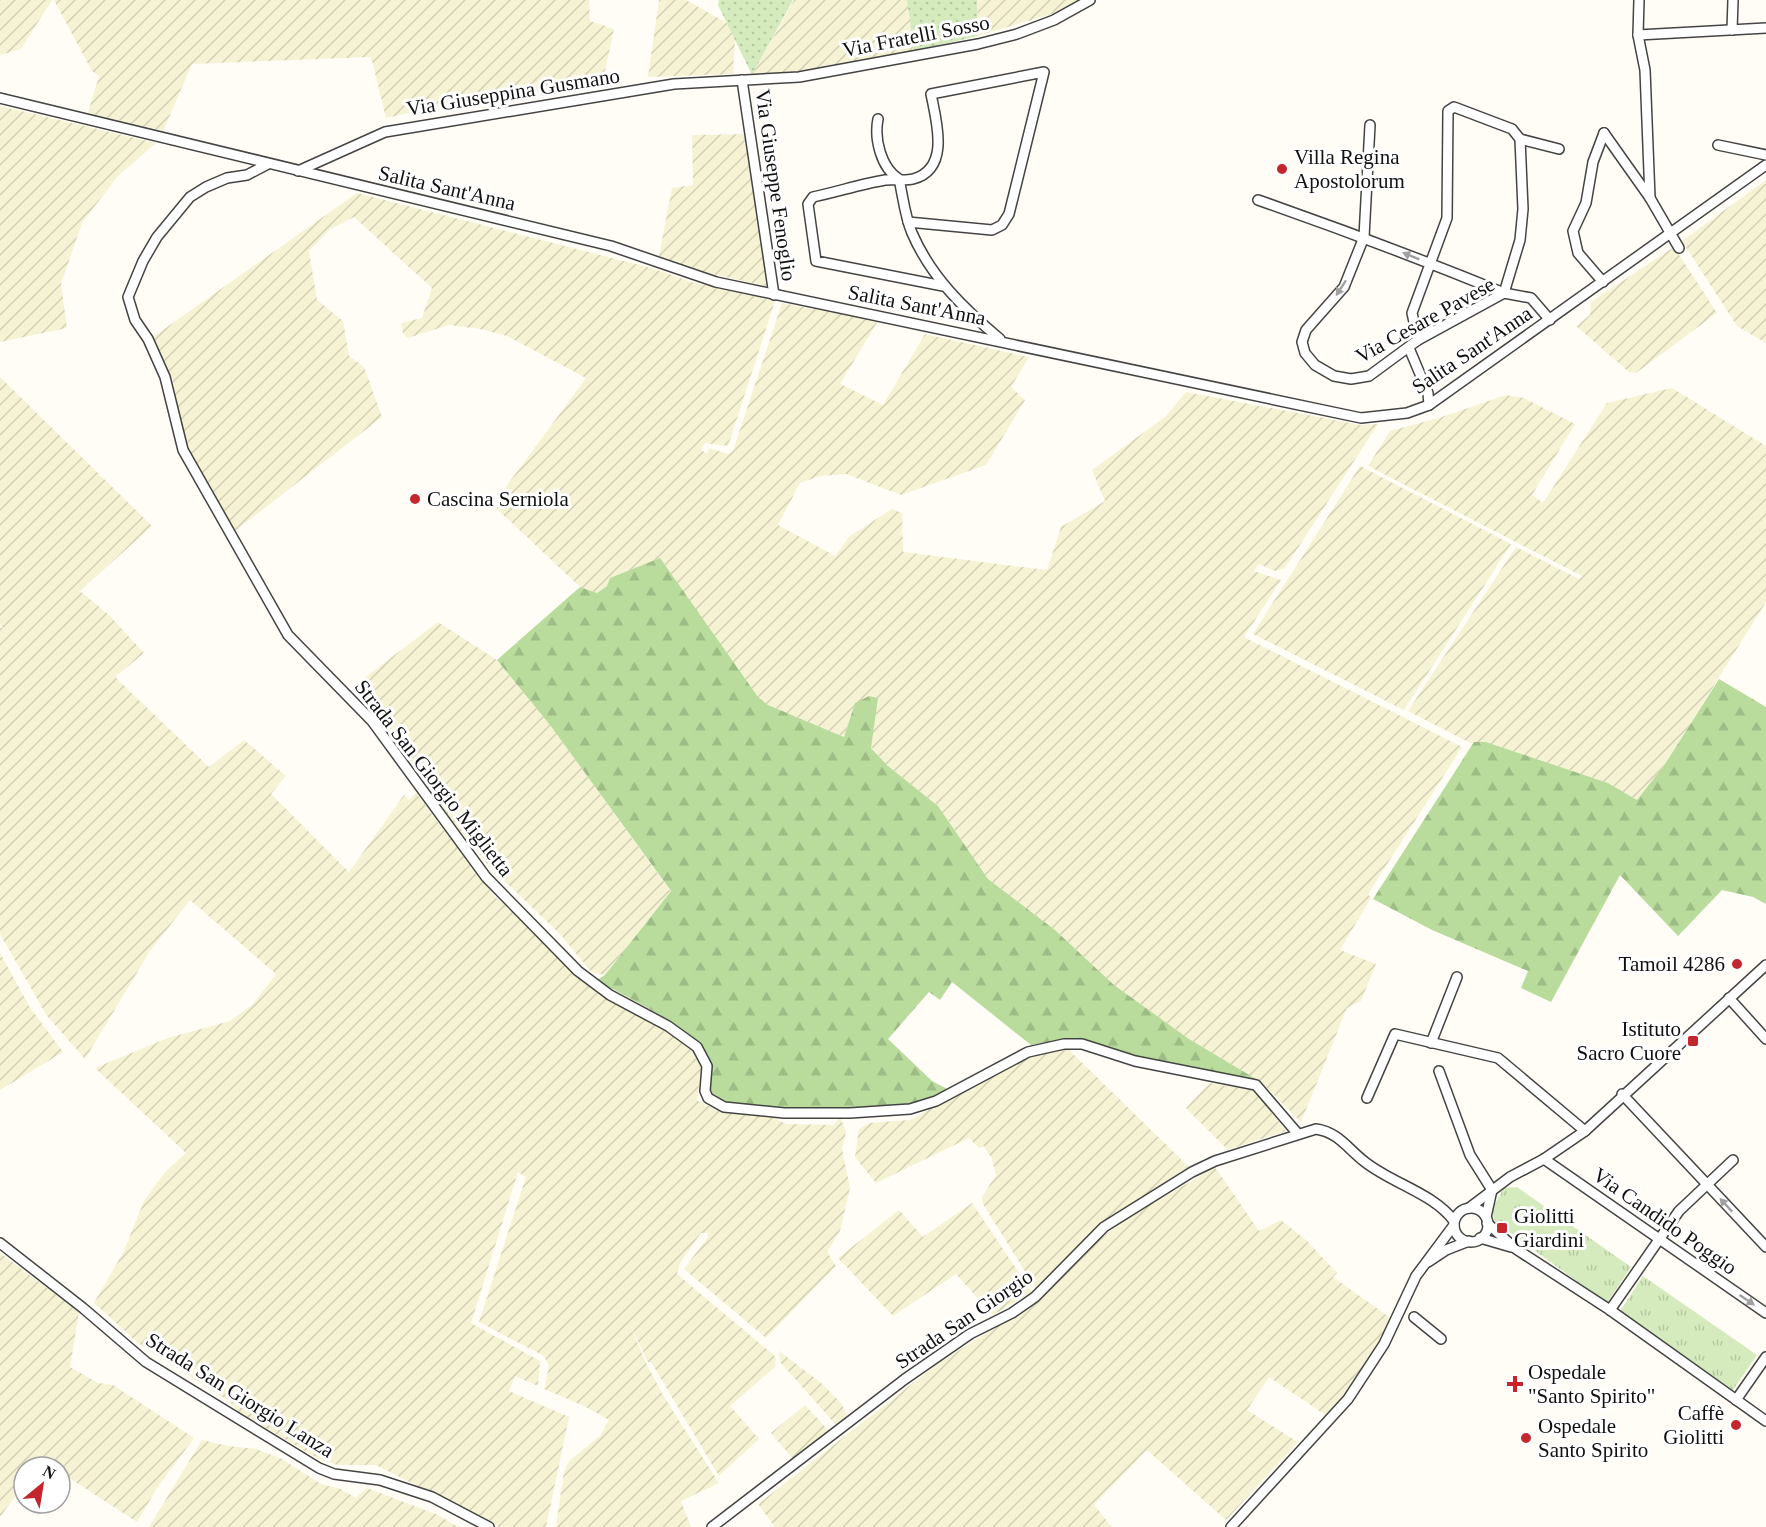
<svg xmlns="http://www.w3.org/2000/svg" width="1766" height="1527" viewBox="0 0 1766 1527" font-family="Georgia,serif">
  <defs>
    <pattern id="farmland-furrows" width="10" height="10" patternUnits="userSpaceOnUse" patternTransform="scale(1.5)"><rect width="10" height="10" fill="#f6f3d4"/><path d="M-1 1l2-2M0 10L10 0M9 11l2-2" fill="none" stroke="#d2cfb5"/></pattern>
    <pattern id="grass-dots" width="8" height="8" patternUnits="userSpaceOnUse" patternTransform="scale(1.5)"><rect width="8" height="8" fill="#d5ebbd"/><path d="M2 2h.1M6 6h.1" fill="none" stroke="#b6c8a1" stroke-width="1.8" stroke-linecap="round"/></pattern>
    <pattern id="forest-firs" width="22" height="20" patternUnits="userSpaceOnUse" patternTransform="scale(1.5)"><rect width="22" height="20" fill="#b9dc9c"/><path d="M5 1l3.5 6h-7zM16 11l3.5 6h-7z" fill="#9ebc85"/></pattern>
    <pattern id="park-tufts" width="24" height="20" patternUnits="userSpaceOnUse" patternTransform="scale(1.5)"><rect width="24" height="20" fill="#d5ebbd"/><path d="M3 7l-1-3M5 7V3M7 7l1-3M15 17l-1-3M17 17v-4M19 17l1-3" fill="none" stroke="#b6c8a1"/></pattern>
  </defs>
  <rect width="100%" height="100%" fill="#fffdf5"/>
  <g fill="url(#farmland-furrows)">
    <path d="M0 0H52L21 49 0 55Z"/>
    <path d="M54 0H589L590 21 614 29 603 81 444 105 386 118 371 57 192 64 163 131 88 113 99 76 92 71Z"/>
    <path d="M659 0H686L732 26 735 39 733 74 648 77Z"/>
    <path d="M794 0H907L914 51 798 73 752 75Z"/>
    <path d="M977 0H1080L1058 12 978 36Z"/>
    <path d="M0 106 156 143 118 176 82 223 61 284 67 328 0 342Z"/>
    <path d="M744 134 761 231 766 286 698 271 659 256 672 188 693 185 692 135Z"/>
    <path d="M1766 180V343L1737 326 1682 241Z"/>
    <path d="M357 193 655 269 691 282 775 301 728 446 705 443 701 450 707 454 709 448 728 454 733 451 782 303 878 321 840 384 883 405 925 334 1029 357 1011 387 1025 400 986 465 901 495 846 474 820 476 800 483 778 525 835 556 850 536 892 509 902 513 903 552 1047 570 1061 527 1105 501 1092 470 1165 417 1186 392 1361 425 1378 424 1285 568 1275 571 1259 564 1254 571 1281 580 1244 637 1462 747 1368 894 1371 898 1340 950 1376 964 1361 1001 1347 1008 1301 1122 1261 1082 1189 1039 1114 985 1055 930 988 879 938 806 888 766 871 747 855 703 844 737 768 705 607 586 597 593 580 587 497 509V499L586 378 507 336 480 329 449 325 408 338 403 334 401 323 422 318 432 288 354 217 329 230 309 251 317 300 343 321 349 356 364 367 382 417 235 531 189 451 177 410 174 385 153 337Z"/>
    <path d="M1674 247 1717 313 1636 373 1629 372 1576 326 1590 315 1591 302Z"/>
    <path d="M0 377 152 526 80 591 109 615 144 653 115 677 209 767 244 740 286 776 271 794 349 872 404 795 409 800 416 793 494 896 531 925 590 987 607 999 665 1029 695 1050 702 1065 697 1100 708 1106 772 1117 786 1124 834 1125 840 1117 846 1132 842 1149 850 1188 840 1231 827 1252 836 1266 766 1338 684 1269 708 1237 707 1233H701L680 1263 677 1274 776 1357 775 1367 730 1406 759 1439 719 1476 651 1362H648L630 1325 646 1363 664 1397 719 1483 681 1501 691 1527H556L564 1471 569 1461 600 1436 609 1420 584 1406 544 1389 549 1366 544 1356 479 1322 526 1177 518 1172 471 1323 540 1361 538 1386 515 1376 509 1391 569 1417 546 1527H499L376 1465H338L317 1458 237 1411 229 1401 138 1343 94 1303 123 1253 144 1201 165 1172 186 1153 95 1068 168 1038 230 1021 253 1004 276 974 190 900 150 951 85 1059 47 1016 0 934V627L4 629 0 625Z"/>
    <path d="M1672 388 1766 446V602L1665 764 1637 800 1608 783 1486 742 1470 743 1408 711 1516 547 1579 579 1582 576 1368 466 1390 431 1442 417 1506 395 1524 398 1575 424 1532 495 1543 503 1607 403Z"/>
    <path d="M1360 466 1511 544 1404 710 1253 634Z"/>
    <path d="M438 622 497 660 551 726 671 892 605 975 591 972 561 935 490 867 449 817 391 733 362 698 363 679Z"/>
    <path d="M0 953 29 1006 63 1052 0 1090Z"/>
    <path d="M1048 1050H1069L1189 1167 1100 1225 1036 1289 983 1204 982 1197 996 1175 992 1159 984 1146 979 1148 969 1138 876 1183 855 1157 859 1129 869 1123 910 1120 1029 1055Z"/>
    <path d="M1209 1083 1254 1090 1286 1131 1228 1150 1186 1108Z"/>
    <path d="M1215 1167 1259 1231 1281 1220 1307 1241 1337 1273 1333 1277 1392 1319 1363 1371 1327 1416 1269 1377 1247 1410 1298 1442 1226 1520 1147 1450 1094 1505 1112 1527H775L758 1504 936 1365 1038 1300 1088 1248 1128 1218Z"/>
    <path d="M972 1203 1032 1292 993 1315 956 1274 893 1316 838 1258 899 1210 923 1237Z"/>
    <path d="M0 1253 79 1312 70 1367 98 1383 113 1385 194 1438 157 1488 137 1522 60 1472V1467H53L42 1460 37 1467H24V1484L0 1517Z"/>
    <path d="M779 1351 820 1382 842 1404 848 1417 837 1426 781 1363Z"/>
    <path d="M805 1405 829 1431 794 1460 771 1433Z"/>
    <path d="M202 1440 228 1446 256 1449 282 1459 321 1484 341 1489 356 1498 367 1488 438 1515 458 1527H149Z"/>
  </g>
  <g fill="url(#grass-dots)">
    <path d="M719 0H793L752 75 718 5Z"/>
    <path d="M907 0H977L978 36 914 51Z"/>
  </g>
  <g fill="url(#forest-firs)">
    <path d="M660 558 758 697 768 705 844 737 855 703 869 696 878 698 871 748 888 766 938 806 988 879 1055 930 1114 985 1189 1039 1261 1082 1135 1057 1084 1040 1064 1039 1031 1045 952 982 940 1000 929 992 888 1039 932 1081 951 1091 908 1105 807 1109 725 1103 710 1094C709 1082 712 1068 708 1057 697 1029 623 996 597 980L605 975 671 891 550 725 497 660 580 587 597 593 607 586 610 578Z"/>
    <path d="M1719 679 1766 707V904L1753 897 1722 890 1678 936 1620 875 1551 1002 1521 988 1528 971 1432 930 1373 899 1474 742H1486L1608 783 1637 800 1665 764Z"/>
  </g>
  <g fill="url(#park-tufts)">
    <path d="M1517 1187 1631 1267 1607 1303 1494 1221 1492 1209 1504 1188Z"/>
    <path d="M1643 1276 1757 1355 1733 1390 1620 1311Z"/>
  </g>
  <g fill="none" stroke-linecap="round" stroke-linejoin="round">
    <g stroke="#444" stroke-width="12">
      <g id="minor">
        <path d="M1639 0 1638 35 1645 70 1650 198"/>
        <path d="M1732 30 1733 0"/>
        <path d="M1638 35 1766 28"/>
        <path d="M742 80 774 295"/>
        <path d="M0 98 611 246 716 282 1361 418 1407 413 1429 405 1766 165"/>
        <path d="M878 119C874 139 881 168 899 179 903 197 905 217 912 233 931 277 964 309 1000 339"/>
        <path d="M1370 125 1364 237 1344 287 1306 330 1302 342 1305 353 1315 365 1334 376 1351 379 1369 376 1418 340 1504 293 1531 298 1550 320"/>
        <path d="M1604 133 1650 198 1679 248"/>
        <path d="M1520 139 1559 149"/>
        <path d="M1718 145 1766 155"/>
        <path d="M268 164 247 175 227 178 206 187 190 197 157 237 143 261 128 297 135 320 148 339 165 377 183 450 288 635 372 721 486 877 578 971 610 995 668 1026 697 1047 707 1066 705 1091 708 1098 724 1107 784 1113H850L910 1109 936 1101 1028 1052 1064 1044H1082L1135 1061 1256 1085 1298 1134"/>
        <path d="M298 171 385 132 674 84 799 77 978 44 1017 34 1054 20 1090 0"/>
        <path d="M1258 200C1341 229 1423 260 1504 293L1520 240 1523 209 1520 139 1512 129 1454 107 1448 111 1447 218 1412 313 1418 340"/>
        <path d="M908 222 992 230 1002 225 1009 214 1044 72 931 94C936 120 951 169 913 179 905 181 894 179 885 180 861 184 837 192 813 197L808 204 816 261 943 286"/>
        <path d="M1603 282 1578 253 1573 231 1586 203 1593 162 1604 133"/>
        <path d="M1409 348 1428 393 1429 405"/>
        <path d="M1729 998 1766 1039"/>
        <path d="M1431 1043 1457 977"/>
        <path d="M1439 1071 1470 1155 1492 1190"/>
        <path d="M1622 1094 1766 1247"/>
        <path d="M1367 1098 1395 1034 1498 1058 1585 1131"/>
        <path d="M1544 1159 1766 1313"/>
        <path d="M1469 1208 1510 1177 1544 1159 1585 1131 1766 965"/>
        <circle cx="1471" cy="1225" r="17"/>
        <path d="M1486 1217 1492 1190"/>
        <path d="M1487 1223 1516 1249 1610 1310 1766 1421"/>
        <path d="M1480 1238 1511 1247"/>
        <path d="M0 1243 83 1308 146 1362 319 1468 334 1474 380 1480 432 1497 489 1527"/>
        <path d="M1428 1262 1446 1250 1469 1241"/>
        <path d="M1610 1310 1679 1211 1733 1160"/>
        <path d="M1414 1317 1441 1339"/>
        <path d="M1736 1400 1766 1357"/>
        <path d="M712 1527 905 1379 970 1334 1012 1313 1035 1297 1104 1227 1192 1172 1215 1161 1316 1129C1338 1132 1348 1149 1365 1162 1393 1184 1433 1193 1454 1221"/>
        <path d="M1231 1527 1348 1399 1384 1344 1416 1276 1454 1225"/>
      </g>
    </g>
    <use href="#minor" stroke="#fff" stroke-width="9"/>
  </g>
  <defs><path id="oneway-solid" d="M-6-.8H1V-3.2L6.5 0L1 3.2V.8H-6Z" transform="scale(1.5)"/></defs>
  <g fill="#a0a0a0">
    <use href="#oneway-solid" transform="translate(1411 256) rotate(-158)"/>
    <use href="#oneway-solid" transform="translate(1341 288) rotate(123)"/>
    <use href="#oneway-solid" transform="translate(1726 1205) rotate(-133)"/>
    <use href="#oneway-solid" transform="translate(1747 1300) rotate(34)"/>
  </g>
  <g fill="#c4262e" stroke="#fff" stroke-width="2">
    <circle cx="1282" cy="169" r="6"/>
    <circle cx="415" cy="499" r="6"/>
    <circle cx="1737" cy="964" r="6"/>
    <rect x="1687" y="1035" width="12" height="12" rx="3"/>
    <rect x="1496" y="1222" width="12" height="12" rx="3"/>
    <path d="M1512 1375h6v6h6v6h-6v6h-6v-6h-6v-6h6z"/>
    <circle cx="1736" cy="1425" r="6"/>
    <circle cx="1526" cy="1438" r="6"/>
  </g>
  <g text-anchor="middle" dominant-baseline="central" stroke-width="6" stroke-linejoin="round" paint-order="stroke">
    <g font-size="21" fill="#111" stroke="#fff">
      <text transform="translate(916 36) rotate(-11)">Via Fratelli Sosso</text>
      <text transform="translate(513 92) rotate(-9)">Via Giuseppina Gusmano</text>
      <text transform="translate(776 185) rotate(82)">Via Giuseppe Fenoglio</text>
      <text transform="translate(447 188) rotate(13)">Salita Sant'Anna</text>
      <text transform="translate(917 305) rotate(11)">Salita Sant'Anna</text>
      <text transform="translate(1425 320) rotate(-29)">Via Cesare Pavese</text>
      <text transform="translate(1472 350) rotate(-34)">Salita Sant'Anna</text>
      <text transform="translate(434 778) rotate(52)">Strada San Giorgio Miglietta</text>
      <text transform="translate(1665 1221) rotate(35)">Via Candido Poggio</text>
      <text transform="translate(964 1319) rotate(-34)">Strada San Giorgio</text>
      <text transform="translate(240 1395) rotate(32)">Strada San Giorgio Lanza</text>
    </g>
    <g font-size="21" fill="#111" stroke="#fff" text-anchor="start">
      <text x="1294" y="157">Villa Regina<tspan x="1294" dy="24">Apostolorum</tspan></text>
      <text x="427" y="499">Cascina Serniola</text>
      <text x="1725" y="964" text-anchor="end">Tamoil 4286</text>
      <text x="1681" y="1029" text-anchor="end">Istituto<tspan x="1681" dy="24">Sacro Cuore</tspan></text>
      <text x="1514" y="1216">Giolitti<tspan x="1514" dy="24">Giardini</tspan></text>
      <text x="1528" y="1372">Ospedale<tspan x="1528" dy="24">"Santo Spirito"</tspan></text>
      <text x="1724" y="1413" text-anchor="end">Caffè<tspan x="1724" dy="24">Giolitti</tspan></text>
      <text x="1538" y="1426">Ospedale<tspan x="1538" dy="24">Santo Spirito</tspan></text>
    </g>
  </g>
  <g transform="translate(42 1485) rotate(30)"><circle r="28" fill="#ffffff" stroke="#a0a0a0" stroke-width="1.5"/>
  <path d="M0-4.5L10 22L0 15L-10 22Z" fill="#c4262e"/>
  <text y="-9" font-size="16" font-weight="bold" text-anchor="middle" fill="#111111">N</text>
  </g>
</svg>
